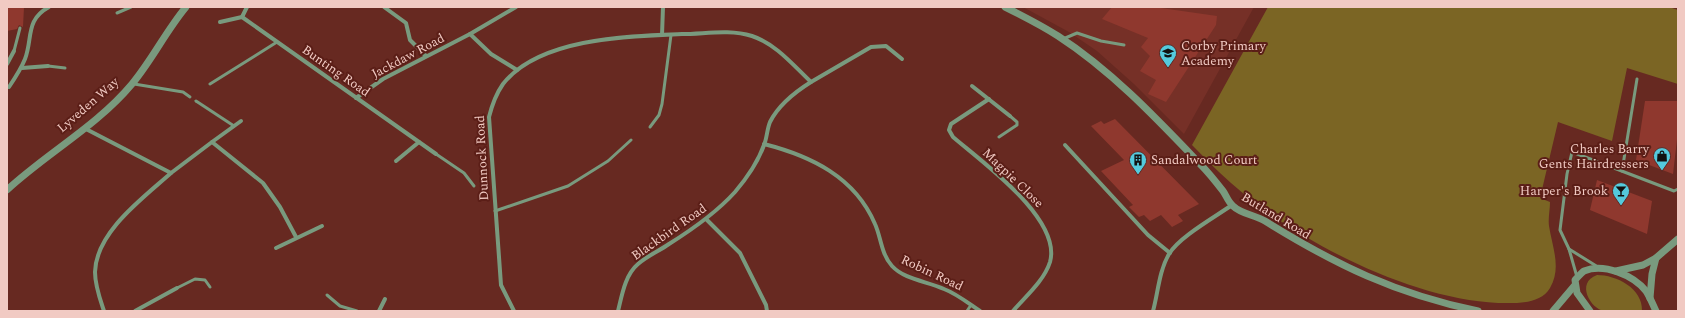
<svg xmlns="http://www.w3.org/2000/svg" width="1685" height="318" viewBox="0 0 1685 318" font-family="Spectral,serif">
  <rect width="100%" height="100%" fill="#672921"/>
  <path fill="#763027" d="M1023 7H1254L1184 134 1134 84 1097 51 1069 32Z"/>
  <g fill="#7b6524">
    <path d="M1268 7H1669L1678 10V84L1627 68 1612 141 1558 122 1540 198 1550 202C1550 210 1548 218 1549 226 1552 246 1562 268 1550 288 1540 305 1515 303 1498 303 1410 299 1296 241 1231 183 1217 171 1205 158 1192 145Z"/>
    <path d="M1597 275C1616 275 1643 288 1642 311 1630 311 1616 313 1604 311 1591 309 1575 283 1597 275Z"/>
  </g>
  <g fill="#8f382e">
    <path d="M7 7H24L23 27 19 25 17 29 7 31Z"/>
    <path d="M1112 7H1154L1217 16 1216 25 1166 102 1148 94 1156 80 1140 71 1150 56 1141 47 1148 38 1102 19Z"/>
    <path d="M1645 101H1678V131L1673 174 1636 160Z"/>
    <path d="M1115 119 1199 204 1178 215 1183 221 1172 227 1161 215 1150 221 1144 215 1139 217 1129 207 1133 205 1101 171 1124 160 1091 126 1101 121 1104 124Z"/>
    <path d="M1597 180 1652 201 1647 234 1590 210Z"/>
  </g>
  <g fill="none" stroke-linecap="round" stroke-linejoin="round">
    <g stroke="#799a7e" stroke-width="3">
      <path d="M117 13 131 7"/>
      <path d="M1063 39 1077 33 1101 41 1124 45"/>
      <path d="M14 51 20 28"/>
      <path d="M48 66 65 68"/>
      <path d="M134 84 183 92 190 97"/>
      <path d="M210 84 277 42"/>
      <path d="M196 101 234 126"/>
      <path d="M650 127 659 115 662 104 671 35"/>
      <path d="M999 137 1017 125V122L1010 116"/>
      <path d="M436 154 464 173 474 186"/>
      <path d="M1622 171 1637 79"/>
      <path d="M495 211 568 186 608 161 631 140"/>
      <path d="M1569 249 1598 267"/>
      <path d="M1577 277 1569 249 1560 230 1567 174 1572 152 1674 191 1678 189"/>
      <path d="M177 288 195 279 205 280 210 287"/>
      <path d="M327 295 340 306 357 311"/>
      <path d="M967 311 971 305"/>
    </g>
    <g stroke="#799a7e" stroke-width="4">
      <path d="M384 7 406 23 410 40 426 56"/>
      <path d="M516 7 470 34 491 54 517 70"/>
      <path d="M242 17 436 154"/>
      <path d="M220 22 242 17 247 7"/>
      <path d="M662 35 663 7"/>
      <path d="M7 64 14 51"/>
      <path d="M22 68 48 66"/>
      <path d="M811 82 871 47 886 46 902 59"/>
      <path d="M972 86 1010 116"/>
      <path d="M9 87C15 78 21 69 25 59 33 38 25 20 49 7"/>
      <path d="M356 98 383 79 470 34"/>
      <path d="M989 99 951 124 949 130 953 137C982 162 1062 219 1050 262 1044 281 1025 297 1013 311"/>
      <path d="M84 128 171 173C143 198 96 232 95 272 95 286 100 299 104 311"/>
      <path d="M212 142 241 121"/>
      <path d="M764 144C811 156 855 177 875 224 881 237 881 254 892 266 905 280 927 281 944 289 957 294 968 303 980 311"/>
      <path d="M1065 145 1148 235 1170 253"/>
      <path d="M396 161 419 142"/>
      <path d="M171 173 212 142 263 183 280 207 296 237"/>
      <path d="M707 220 740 253 766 305 767 311"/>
      <path d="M276 248 322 226"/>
      <path d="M135 311 177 288"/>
      <path d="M379 311 385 299"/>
      <path d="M514 311 501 285 489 117C492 105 496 94 503 84 539 38 629 36 682 34 705 34 729 29 752 36 776 44 793 65 811 82 795 92 779 104 770 122 767 129 767 138 764 145 758 162 747 178 735 192 716 213 693 229 669 244 659 251 647 256 638 264 625 275 622 295 618 311"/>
      <path d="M1153 311C1158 293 1159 271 1169 254 1179 237 1215 217 1232 205"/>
    </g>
    <g stroke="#799a7e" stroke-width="7">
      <path d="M1005 7C1023 16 1041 25 1058 36 1112 71 1157 119 1201 165 1209 173 1216 182 1223 191 1226 195 1228 202 1233 206 1241 214 1255 215 1265 221 1336 265 1396 294 1478 311"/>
      <path d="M7 190C47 153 97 126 132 84 152 60 166 31 186 7"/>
      <path d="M1616 271 1643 265 1656 258 1678 239"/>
      <path d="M1650 298 1652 274 1656 258"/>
      <path d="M1553 311 1575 285"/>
      <path d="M1590 311 1577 293 1575 280C1578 277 1581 273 1584 271 1604 263 1633 275 1646 291 1650 297 1653 305 1656 311"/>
    </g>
  </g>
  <defs>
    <g id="school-pin" transform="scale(0.9)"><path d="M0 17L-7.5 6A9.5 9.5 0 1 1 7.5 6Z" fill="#54cadd" stroke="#5b1e17"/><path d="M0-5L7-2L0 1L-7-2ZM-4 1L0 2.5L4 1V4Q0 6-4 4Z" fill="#111"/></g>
    <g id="shop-pin" transform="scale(0.9)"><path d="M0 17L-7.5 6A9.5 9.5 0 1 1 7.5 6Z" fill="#54cadd" stroke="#5b1e17"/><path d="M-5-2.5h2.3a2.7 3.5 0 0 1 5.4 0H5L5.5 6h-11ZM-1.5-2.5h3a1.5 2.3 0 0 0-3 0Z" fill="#111"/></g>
    <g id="building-pin" transform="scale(0.9)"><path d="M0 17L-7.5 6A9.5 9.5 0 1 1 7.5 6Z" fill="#54cadd" stroke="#5b1e17"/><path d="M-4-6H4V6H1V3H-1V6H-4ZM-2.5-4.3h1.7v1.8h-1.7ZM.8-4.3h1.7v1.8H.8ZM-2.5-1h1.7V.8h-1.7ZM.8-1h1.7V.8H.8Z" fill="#111"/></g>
    <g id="bar-pin" transform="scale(0.9)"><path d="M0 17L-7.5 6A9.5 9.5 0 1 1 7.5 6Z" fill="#54cadd" stroke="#5b1e17"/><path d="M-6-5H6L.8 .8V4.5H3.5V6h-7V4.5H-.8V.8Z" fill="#111"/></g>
  </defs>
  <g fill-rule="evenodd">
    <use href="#school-pin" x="1168" y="53"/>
    <use href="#shop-pin" x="1662" y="156"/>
    <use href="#building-pin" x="1138" y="160"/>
    <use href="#bar-pin" x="1621" y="191"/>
  </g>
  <g text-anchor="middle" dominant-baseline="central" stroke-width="4" stroke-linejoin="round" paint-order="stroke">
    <g font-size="13" fill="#f1cac3" stroke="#5b1e17" text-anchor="start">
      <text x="1181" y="46">Corby Primary<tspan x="1181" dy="15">Academy</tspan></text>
      <text x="1649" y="149" text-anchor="end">Charles Barry<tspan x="1649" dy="15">Gents Hairdressers</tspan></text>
      <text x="1151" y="160">Sandalwood Court</text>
      <text x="1608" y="191" text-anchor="end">Harper's Brook</text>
    </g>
    <g font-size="13" fill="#f1cac3" stroke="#5b1e17">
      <text transform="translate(408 56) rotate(-28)">Jackdaw Road</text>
      <text transform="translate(336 71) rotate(35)">Bunting Road</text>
      <text transform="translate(88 105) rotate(-41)">Lyveden Way</text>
      <text transform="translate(482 158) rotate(-93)">Dunnock Road</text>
      <text transform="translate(1013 178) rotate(44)">Magpie Close</text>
      <text transform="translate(1276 216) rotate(31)">Butland Road</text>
      <text transform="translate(669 232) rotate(-35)">Blackbird Road</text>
      <text transform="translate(932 273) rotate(25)">Robin Road</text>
    </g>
  </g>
  <rect width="1685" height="318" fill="none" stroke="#f1cac3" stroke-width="16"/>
</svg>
